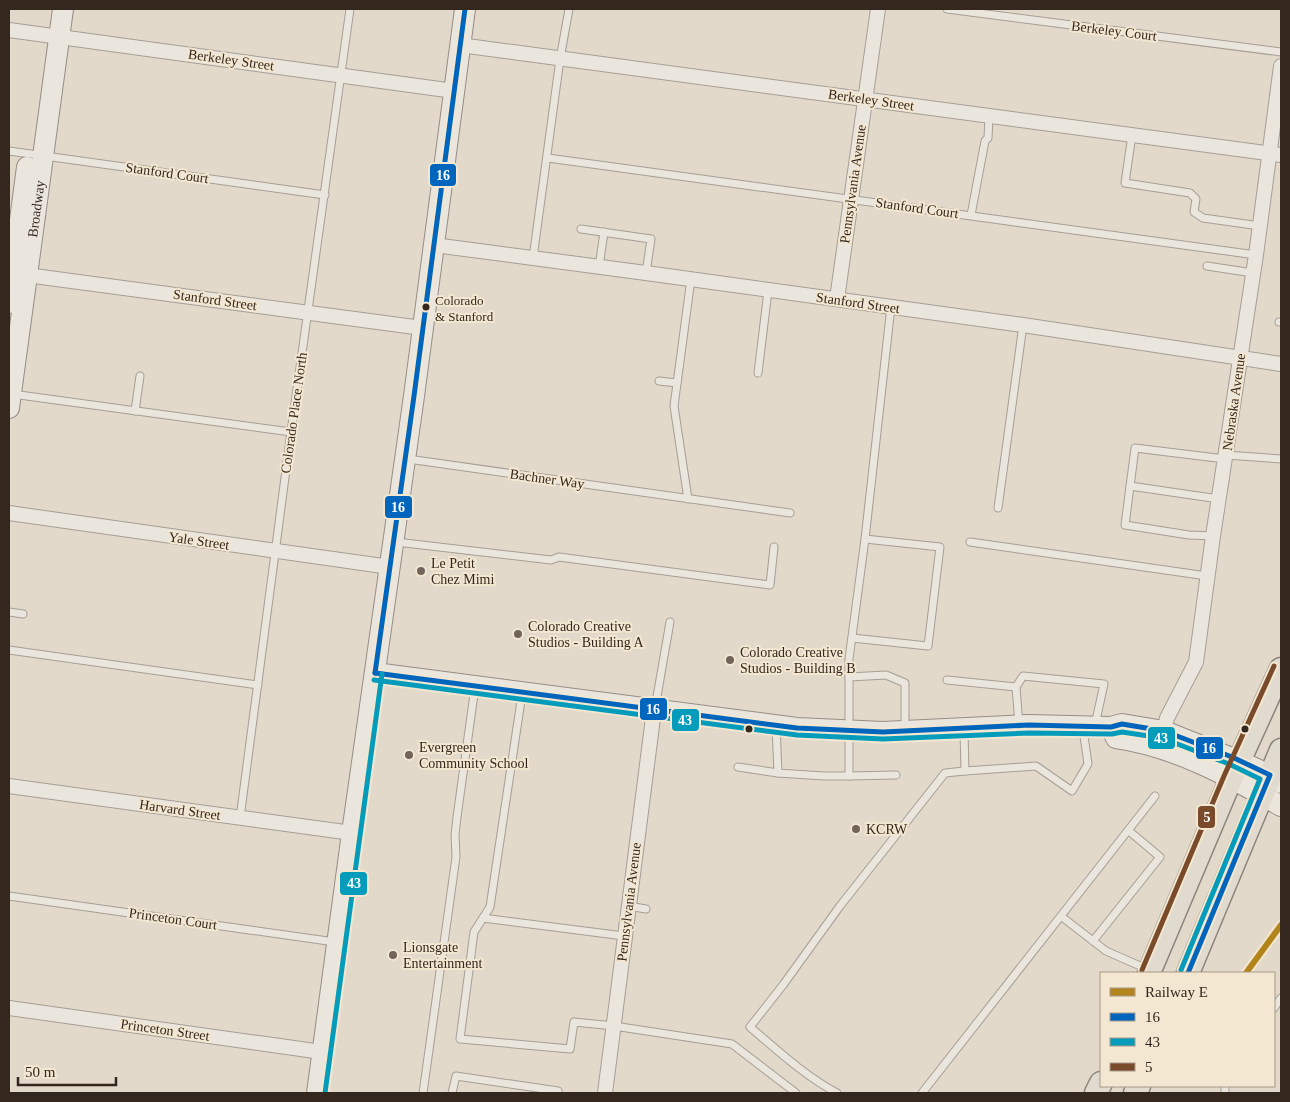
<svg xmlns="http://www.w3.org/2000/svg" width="1290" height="1102" viewBox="0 0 1290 1102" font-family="Georgia,serif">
  <rect width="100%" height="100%" fill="#e2d9cb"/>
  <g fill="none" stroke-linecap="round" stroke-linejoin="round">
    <g stroke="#a79e94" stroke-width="9">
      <g id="lane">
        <path d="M947 9 1281 52"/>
        <path d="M1132 135 1125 183 1190 193 1196 199 1194 212 1203 218 1260 226"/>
        <path d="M9 151 325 195"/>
        <path d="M548 158 1256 255"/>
        <path d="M971 215 985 141 988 138 989 116"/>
        <path d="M581 229 651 239 646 273"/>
        <path d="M533 258 560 59 569 9"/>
        <path d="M1207 266 1253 273"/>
        <path d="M599 267 604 232"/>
        <path d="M1279 322H1281"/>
        <path d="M758 373 768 291"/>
        <path d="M659 381 677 383"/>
        <path d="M12 394 291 432"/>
        <path d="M135 411 140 376"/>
        <path d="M1226 455 1281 459"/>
        <path d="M408 459 790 513"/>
        <path d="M1130 486 1219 499"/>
        <path d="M688 499 674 406 691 279"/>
        <path d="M998 508 1023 325"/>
        <path d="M1213 536 1189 535 1125 525 1135 448 1225 459"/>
        <path d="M396 542 551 560 559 557 770 585 774 547"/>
        <path d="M970 542 1207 576"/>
        <path d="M9 612 23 614"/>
        <path d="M852 638 928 646 940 547 865 539"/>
        <path d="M9 650 258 685"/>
        <path d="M849 677 886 675 905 683V731"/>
        <path d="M947 680 1016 687 1019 725"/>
        <path d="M1016 687 1023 676 1104 684 1095 725"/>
        <path d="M522 694 490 907 474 932 460 1039 570 1049 574 1022 614 1026 732 1044 796 1093"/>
        <path d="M655 708 670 622"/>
        <path d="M776 726 778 773 824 776H849V659L865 539 891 307"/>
        <path d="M964 731 965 771 1036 766 1072 791 1088 764 1083 729"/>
        <path d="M738 767 778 773"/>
        <path d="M849 776 896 775"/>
        <path d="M240 818 291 432 350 9"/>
        <path d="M9 896 335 942"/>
        <path d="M628 906 646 909"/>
        <path d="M1062 917 1106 951 1147 969"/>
        <path d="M483 918 624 936"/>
        <path d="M1093 941 1160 857 1129 831"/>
        <path d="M1274 1008 1281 998"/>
        <path d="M1225 1086V1093"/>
        <path d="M423 1093 456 857 455 835 457 817 475 687"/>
        <path d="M452 1093 456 1076 558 1091 557 1093"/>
        <path d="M837 1093C805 1076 777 1050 750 1027L783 985 840 906 945 773 965 771"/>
        <path d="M922 1093 1155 796"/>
      </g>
    </g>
    <g stroke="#a79e94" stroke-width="16">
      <g id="street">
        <path d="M9 30 454 91"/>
        <path d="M460 45 1281 155"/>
        <path d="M434 245 646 273 1023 325 1281 364"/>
        <path d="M19 274 422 328"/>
        <path d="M837 299 878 9"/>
        <path d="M9 513 390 567"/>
        <path d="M1164 731 1167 718 1196 662 1213 536 1256 255 1281 66"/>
        <path d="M9 786 352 833"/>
        <path d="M9 1008 322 1052"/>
        <path d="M605 1093 654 710"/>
      </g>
    </g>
    <g stroke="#968e85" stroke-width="22">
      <g id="secondary">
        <path d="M9 303 27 167"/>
        <path id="s1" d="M9 408 63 9"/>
        <path d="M375 673 797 728 883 732 1029 725 1111 727 1122 724 1164 731 1239 761 1270 775 1281 783"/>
        <path d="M1111 727 1116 738C1174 746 1231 777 1281 806"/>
        <path d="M317 1093 352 833 414 396 465 9"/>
      </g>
    </g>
    <g stroke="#8c847b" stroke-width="25">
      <g id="primary">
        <path d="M1149 973 1231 779 1281 669"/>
        <path d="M1188 973 1281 750"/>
        <path d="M1096 1093 1101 1083"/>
        <path d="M1135 1093 1139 1086"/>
      </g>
    </g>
    <use href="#lane" stroke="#eae5dd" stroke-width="7"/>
    <use href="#street" stroke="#eae5dd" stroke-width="14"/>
    <use href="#secondary" stroke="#eae5dd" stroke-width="20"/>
    <use href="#primary" stroke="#e1dace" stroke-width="22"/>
    <g stroke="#f3e7d1" stroke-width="9">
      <g id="bus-1">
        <path d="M375 673 797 728 883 732 1029 725 1111 727 1122 724 1164 731 1232 757 1270 775 1188 973"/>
        <path d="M375 673 414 396 465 9"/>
      </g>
    </g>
    <g stroke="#f3e7d1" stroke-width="9">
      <g id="bus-2">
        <path d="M374 680 797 735 883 739 1029 733 1112 734 1122 732 1162 738 1229 764 1260 779 1181 970"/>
        <path d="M325 1093 382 674"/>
      </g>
    </g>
    <g stroke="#f3e7d1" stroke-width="9">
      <path id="bus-3" d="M1142 970 1224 776 1274 666"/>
    </g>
    <use href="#bus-1" stroke="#0065bd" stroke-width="5"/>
    <use href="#bus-2" stroke="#059cbc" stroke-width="5"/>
    <use href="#bus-3" stroke="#7a4b2a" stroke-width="5"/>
    <g stroke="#f3e7d1" stroke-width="10">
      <path id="rail-1" d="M1246 973 1281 925"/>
    </g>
    <use href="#rail-1" stroke="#b3841a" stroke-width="6"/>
  </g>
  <g fill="#34271e" stroke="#f3e7d1" stroke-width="2">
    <circle cx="426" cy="307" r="4.5"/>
    <circle cx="749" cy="729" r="4.5"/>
    <circle cx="1245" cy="729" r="4.5"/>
  </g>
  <g fill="#71655b" stroke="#f3e7d1" stroke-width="2">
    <circle cx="421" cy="571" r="5"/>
    <circle cx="518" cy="634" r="5"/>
    <circle cx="730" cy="660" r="5"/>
    <circle cx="409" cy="755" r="5"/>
    <circle cx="856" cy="829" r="5"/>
    <circle cx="393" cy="955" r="5"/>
  </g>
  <g text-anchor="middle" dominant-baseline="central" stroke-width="4" stroke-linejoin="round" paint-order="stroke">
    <g font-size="13" fill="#34271e" stroke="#f3e7d1" text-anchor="start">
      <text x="435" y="300">Colorado<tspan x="435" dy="16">&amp; Stanford</tspan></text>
    </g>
    <g font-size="14" fill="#34271e" stroke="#f3e7d1">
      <text transform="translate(1114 31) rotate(7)">Berkeley Court</text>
      <text transform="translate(231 60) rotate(8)">Berkeley Street</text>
      <text transform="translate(871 100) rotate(8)">Berkeley Street</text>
      <text transform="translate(167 173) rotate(8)">Stanford Court</text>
      <text transform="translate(853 184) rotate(-82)">Pennsylvania Avenue</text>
      <text stroke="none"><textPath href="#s1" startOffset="201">Broadway</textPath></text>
      <text transform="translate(917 208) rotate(8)">Stanford Court</text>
      <text transform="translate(215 300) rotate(8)">Stanford Street</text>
      <text transform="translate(858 303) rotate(8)">Stanford Street</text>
      <text transform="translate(1234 402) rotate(-82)">Nebraska Avenue</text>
      <text transform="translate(294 413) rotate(-82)">Colorado Place North</text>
      <text transform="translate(547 479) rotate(8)">Bachner Way</text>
      <text transform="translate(199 541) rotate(8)">Yale Street</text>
      <text transform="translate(180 810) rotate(8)">Harvard Street</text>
      <text transform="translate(629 902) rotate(-83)">Pennsylvania Avenue</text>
      <text transform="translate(173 919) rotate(8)">Princeton Court</text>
      <text transform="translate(165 1030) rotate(8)">Princeton Street</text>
    </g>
    <g font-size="14" fill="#34271e" stroke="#f3e7d1" text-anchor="start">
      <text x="431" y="563">Le Petit<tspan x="431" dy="16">Chez Mimi</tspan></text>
      <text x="528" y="626">Colorado Creative<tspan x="528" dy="16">Studios - Building A</tspan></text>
      <text x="740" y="652">Colorado Creative<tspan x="740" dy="16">Studios - Building B</tspan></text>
      <text x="419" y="747">Evergreen<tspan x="419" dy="16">Community School</tspan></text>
      <text x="866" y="829">KCRW</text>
      <text x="403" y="947">Lionsgate<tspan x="403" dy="16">Entertainment</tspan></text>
    </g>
  </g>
  <g stroke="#f3e7d1" stroke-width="2">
    <rect x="429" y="163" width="28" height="24" rx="5" fill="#0065bd"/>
    <rect x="384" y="495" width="29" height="24" rx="5" fill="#0065bd"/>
    <rect x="639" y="697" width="29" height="24" rx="5" fill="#0065bd"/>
    <rect x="671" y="708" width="29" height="24" rx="5" fill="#059cbc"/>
    <rect x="1147" y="726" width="29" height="24" rx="5" fill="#059cbc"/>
    <rect x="1195" y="736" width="29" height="24" rx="5" fill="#0065bd"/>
    <rect x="1197" y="805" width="19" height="24" rx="5" fill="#7a4b2a"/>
    <rect x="339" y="871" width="29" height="25" rx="5" fill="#059cbc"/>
  </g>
  <g font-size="14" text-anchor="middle" font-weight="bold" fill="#fff">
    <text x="443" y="180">16</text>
    <text x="398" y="512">16</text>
    <text x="653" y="714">16</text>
    <text x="685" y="725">43</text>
    <text x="1161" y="743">43</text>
    <text x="1209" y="753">16</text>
    <text x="1207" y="822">5</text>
    <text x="354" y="888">43</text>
  </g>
  <rect width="1290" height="1102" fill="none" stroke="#34271e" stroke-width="20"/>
  <rect x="1100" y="972" width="175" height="115" fill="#f3e7d1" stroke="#a79a89"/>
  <rect x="1110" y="988" width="25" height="8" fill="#b3841a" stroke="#a79a89"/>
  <text x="1145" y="997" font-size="15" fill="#34271e">Railway E</text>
  <rect x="1110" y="1013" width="25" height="8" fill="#0065bd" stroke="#a79a89"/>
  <text x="1145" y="1022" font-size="15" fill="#34271e">16</text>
  <rect x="1110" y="1038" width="25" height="8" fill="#059cbc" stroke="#a79a89"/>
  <text x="1145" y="1047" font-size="15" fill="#34271e">43</text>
  <rect x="1110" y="1063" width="25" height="8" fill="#7a4b2a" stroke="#a79a89"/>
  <text x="1145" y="1072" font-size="15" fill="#34271e">5</text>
  <path d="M18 1077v8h98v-8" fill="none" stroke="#34271e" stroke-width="2.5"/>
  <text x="25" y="1077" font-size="15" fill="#34271e" stroke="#f3e7d1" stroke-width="4" paint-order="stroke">50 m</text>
</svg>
